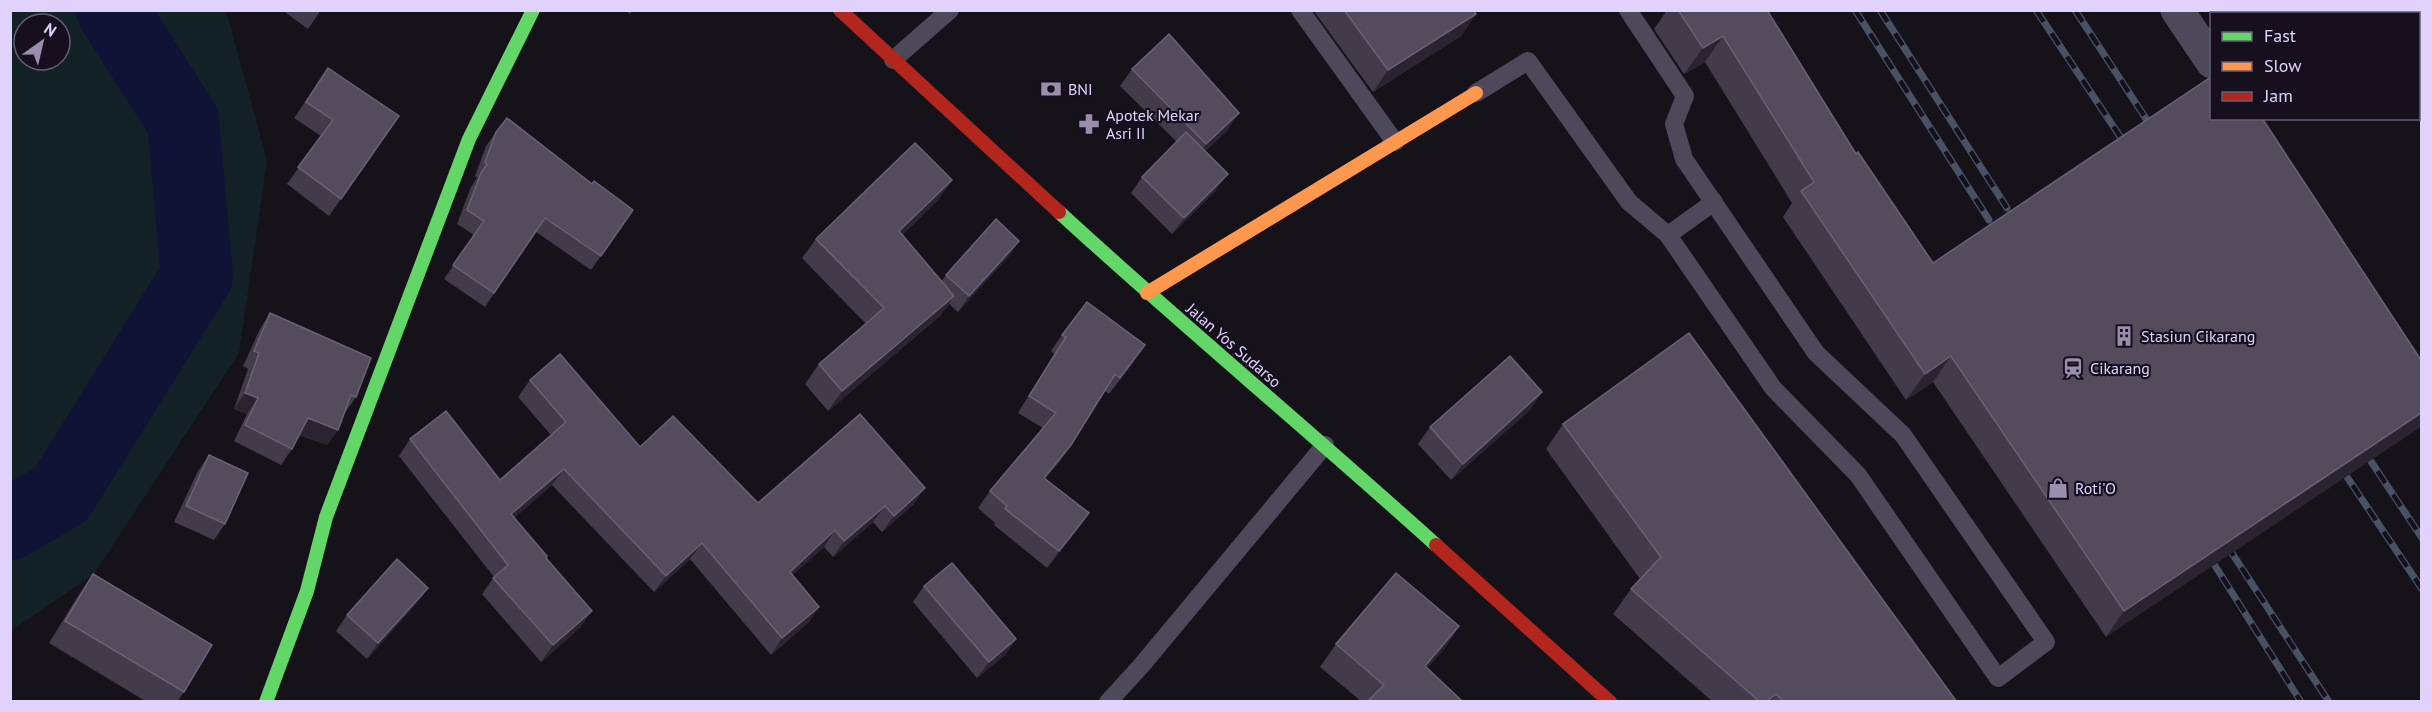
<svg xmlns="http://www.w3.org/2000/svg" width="2432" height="712" viewBox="0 0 2432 712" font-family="'PT Sans',sans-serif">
  <rect width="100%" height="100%" fill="#16121a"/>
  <path fill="#132126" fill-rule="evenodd" d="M11 11H226L267 160 239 353 94 574 11 631ZM24 24H60V60H24Z"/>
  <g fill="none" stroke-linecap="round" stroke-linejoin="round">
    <path stroke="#101335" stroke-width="72" d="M10 524 61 494 197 276 183 121 112 10"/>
    <g stroke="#4d485a" stroke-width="18">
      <path d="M1300 10 1395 142"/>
      <path d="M893 60 950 10"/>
      <path d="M1476 93 1528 61 1629 202 1668 235 1773 388 1858 475 1998 678 2046 642 1903 435 1816 353 1684 159 1674 124 1685 96 1628 10"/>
      <path d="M1668 235 1714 202"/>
      <path d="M1108 702 1141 666 1325 445"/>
    </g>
    <path stroke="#4d485a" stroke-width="33" d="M2177 10 2212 62"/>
    <g stroke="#63d668" stroke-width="14">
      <path d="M1059 212C1182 325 1311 432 1436 545"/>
      <path d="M266 702 307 591 326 517 469 139 533 10"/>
    </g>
    <path stroke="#ff974d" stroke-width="14" d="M1147 293 1476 93"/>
    <g stroke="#b3261e" stroke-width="14">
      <path d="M840 10 1059 212"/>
      <path d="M1436 545 1610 702"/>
    </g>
    <g stroke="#485263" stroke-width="7">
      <g id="rail">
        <path d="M1855 10 1989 220"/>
        <path d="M1880 10 2007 208"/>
        <path d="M2036 10 2129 150"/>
        <path d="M2075 10 2156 134"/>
        <path d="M2362 448 2422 538"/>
        <path d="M2337 462 2422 589"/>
        <path d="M2226 544 2329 702"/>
        <path d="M2207 553 2301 702"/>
      </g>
    </g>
    <use href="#rail" stroke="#150f1e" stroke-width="4.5" stroke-dasharray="14" stroke-linecap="butt"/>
  </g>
  <g fill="#423b4a">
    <path d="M282 10H321L308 29Z"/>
    <path d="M625 10H633L630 14Z"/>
    <path d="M1313 10H1473L1476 14 1461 36 1373 92Z"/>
    <path d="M1667 10H1767L1856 154 1933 263 2421 360 2106 637 1933 382 1906 400 1783 217 1792 203 1705 62 1684 74 1654 29Z"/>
    <path d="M328 68 399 116 329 216 287 184 321 136 294 118Z"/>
    <path d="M1132 69 1228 130 1205 151 1216 190 1172 234 1131 193 1142 177 1177 142 1120 86Z"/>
    <path d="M496 132 592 184 633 210 591 270 536 232 485 307 444 279 474 235 457 224 471 187 477 178 475 176 486 146Z"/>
    <path d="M952 180 938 200 902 235 941 282 946 275 1019 241 1008 257 958 312 949 304 940 316 828 411 805 384 819 364 866 324 802 258 816 239Z"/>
    <path d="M270 313 356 397 345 413 344 412 338 430 327 445 299 435 292 449 281 465 234 441 247 414 234 409 248 369 243 366 260 329Z"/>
    <path d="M1062 335 1134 361 1109 394 1105 391 1071 445 1060 461 1045 479 1089 513 1078 529 1047 568 994 525 995 523 978 508 990 491 1043 428 1018 413 1054 354 1051 351Z"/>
    <path d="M530 380 640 447 758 503 914 504 882 532 873 522 833 557 824 547 792 575 819 607 808 623 771 655 690 559 654 592 552 485 514 518 547 556 546 558 581 627 541 662 482 594 494 577 399 456 410 439 500 480 551 435 518 397Z"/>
    <path d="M1531 409 1451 480 1418 444 1430 427Z"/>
    <path d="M1563 424 1957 702H1713L1613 614 1631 589 1640 579 1546 449Z"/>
    <path d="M209 455 225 524 214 540 174 522 198 471Z"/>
    <path d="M93 574 184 692 177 702H147L49 643 78 596Z"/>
    <path d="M924 586 1016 639 1005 655 977 678 913 602Z"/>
    <path d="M428 588 416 604 367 659 336 631 347 615Z"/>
    <path d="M1459 626 1444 649 1427 668 1463 701 1362 702 1320 667 1336 644Z"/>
  </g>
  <g fill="#29242f">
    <path d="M1476 14 1461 36 1373 92 1388 70Z"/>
    <path d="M1723 36 1705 62 1684 74 1703 48Z"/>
    <path d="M1239 113 1228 130 1195 161 1206 144Z"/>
    <path d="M1228 174 1216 190 1172 234 1184 218Z"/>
    <path d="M952 180 938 200 885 251 899 231Z"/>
    <path d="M1019 241 1008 257 958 312 969 296Z"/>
    <path d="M954 296 940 316 828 411 842 391Z"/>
    <path d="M1951 356 1933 382 1906 400 1925 374Z"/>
    <path d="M1542 392 1531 409 1451 480 1463 464Z"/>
    <path d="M245 393 258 398 247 414 234 409Z"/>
    <path d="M2421 413V427L2106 637 2124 611Z"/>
    <path d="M308 418 338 430 327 445 297 434Z"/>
    <path d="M1071 445 1060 461 1032 494 1044 478Z"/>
    <path d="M564 469 552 485 499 531 511 514Z"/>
    <path d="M925 488 914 504 882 532 894 516Z"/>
    <path d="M885 506 873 522 833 557 844 541Z"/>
    <path d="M1089 513 1078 529 1047 568 1059 551Z"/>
    <path d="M835 530 824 547 778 588 790 572Z"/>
    <path d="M702 543 690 559 654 592 666 576Z"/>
    <path d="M428 588 416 604 367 659 378 643Z"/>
    <path d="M819 607 808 623 771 655 782 638Z"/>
    <path d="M592 611 581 627 541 662 553 645Z"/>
    <path d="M1459 626 1444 649 1409 689 1425 666Z"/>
    <path d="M1016 639 1005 655 977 678 989 662Z"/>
    <path d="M1776 694 1770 702H1766Z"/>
  </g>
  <g fill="#534c5d" stroke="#696176" stroke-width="1.5">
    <path d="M1344 10H1473L1476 14 1388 70Z"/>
    <path d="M1678 10H1767L1856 154 1858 152 1933 263 2211 77V118H2262L2421 360V413L2124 611 1951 356 1925 374 1801 191 1814 182 1723 36 1703 48Z"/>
    <path d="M1169 34 1239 113 1206 144 1132 69Z"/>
    <path d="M328 68 399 116 341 199 298 167 333 120 306 102Z"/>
    <path d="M507 118 592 184 594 181 633 210 601 256 545 218 494 293 453 265 484 221 467 210 481 173 487 164 485 162 496 132Z"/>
    <path d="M1186 132 1228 174 1184 218 1142 177Z"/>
    <path d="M915 143 952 180 899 231 954 296 842 391 819 364 884 308 816 239Z"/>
    <path d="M996 219 1019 241 969 296 946 275Z"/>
    <path d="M1087 302 1145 345 1120 378 1115 374 1071 445 1044 478 1089 513 1059 551 1005 509 1007 506 990 491 1056 413 1029 396 1066 337 1062 335Z"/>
    <path d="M270 313 371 358 356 397 351 395 338 430 308 418 292 449 245 425 258 398 245 393 259 353 254 351Z"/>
    <path d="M1689 333 1957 702H1784L1776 694 1766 702H1760L1631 589 1661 557 1563 424Z"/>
    <path d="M560 354 640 447 673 416 758 503 860 414 925 488 894 516 885 506 844 541 835 530 790 572 819 607 782 638 702 543 666 576 564 469 511 514 547 556 546 558 592 611 553 645 493 578 508 565 410 439 446 411 500 480 566 422 530 380Z"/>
    <path d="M1510 356 1542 392 1463 464 1430 427Z"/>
    <path d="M209 455 248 473 225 524 186 506Z"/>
    <path d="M397 559 428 588 378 643 347 615Z"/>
    <path d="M952 563 1016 639 989 662 924 586Z"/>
    <path d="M1396 573 1459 626 1425 666 1463 702H1371L1369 700 1384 685 1336 644Z"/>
    <path d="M93 574 212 645 184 692 65 621Z"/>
  </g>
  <defs>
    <g id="bank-bare" transform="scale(1.62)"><path d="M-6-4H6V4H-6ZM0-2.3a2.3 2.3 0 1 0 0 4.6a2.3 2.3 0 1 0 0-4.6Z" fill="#998fac" stroke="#150f1e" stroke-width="2.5" paint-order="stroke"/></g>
    <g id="pharmacy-bare" transform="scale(1.62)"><path d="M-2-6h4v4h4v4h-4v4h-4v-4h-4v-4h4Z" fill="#998fac" stroke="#150f1e" stroke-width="2.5" paint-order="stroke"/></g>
    <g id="building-bare" transform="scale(1.62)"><path d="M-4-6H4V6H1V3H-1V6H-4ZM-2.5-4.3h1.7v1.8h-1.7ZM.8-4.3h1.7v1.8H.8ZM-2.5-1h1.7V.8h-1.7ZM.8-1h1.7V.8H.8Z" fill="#998fac" stroke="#150f1e" stroke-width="2.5" paint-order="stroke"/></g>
    <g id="station-bare" transform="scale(1.62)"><path d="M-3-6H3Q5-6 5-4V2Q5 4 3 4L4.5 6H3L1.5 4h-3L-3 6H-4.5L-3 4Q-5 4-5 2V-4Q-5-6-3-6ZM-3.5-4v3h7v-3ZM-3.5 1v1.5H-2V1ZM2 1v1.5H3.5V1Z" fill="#998fac" stroke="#150f1e" stroke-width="2.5" paint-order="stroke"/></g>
    <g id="shop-bare" transform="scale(1.62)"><path d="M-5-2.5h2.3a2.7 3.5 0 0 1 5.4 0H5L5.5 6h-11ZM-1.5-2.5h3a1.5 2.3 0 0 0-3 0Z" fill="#998fac" stroke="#150f1e" stroke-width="2.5" paint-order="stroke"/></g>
  </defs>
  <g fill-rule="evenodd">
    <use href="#bank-bare" x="1051" y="89"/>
    <use href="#pharmacy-bare" x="1089" y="124"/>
    <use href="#building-bare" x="2124" y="336"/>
    <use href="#station-bare" x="2073" y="368"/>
    <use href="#shop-bare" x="2058" y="488"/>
  </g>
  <g text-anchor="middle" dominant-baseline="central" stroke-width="4.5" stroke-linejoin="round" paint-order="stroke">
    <g font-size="16" fill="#e0d2fa" stroke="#150f1e" text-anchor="start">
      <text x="1068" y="89">BNI</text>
      <text x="1106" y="115">Apotek Mekar<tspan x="1106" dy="18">Asri II</tspan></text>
      <text x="2141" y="336">Stasiun Cikarang</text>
      <text x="2090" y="368">Cikarang</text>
      <text x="2075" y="488">Roti'O</text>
    </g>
    <g font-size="16" fill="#e0d2fa" stroke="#150f1e">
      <text transform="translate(1234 345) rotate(41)">Jalan Yos Sudarso</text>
    </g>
  </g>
  <rect width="2432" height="712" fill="none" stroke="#e0d2fa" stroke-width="24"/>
  <rect x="2210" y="12" width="210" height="108" fill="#150f1e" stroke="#665d76" stroke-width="1.5"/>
  <rect x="2222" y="32" width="30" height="9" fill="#63d668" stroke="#665d76" stroke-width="1.5"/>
  <text x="2264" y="42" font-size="18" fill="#e0d2fa">Fast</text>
  <rect x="2222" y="62" width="30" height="9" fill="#ff974d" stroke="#665d76" stroke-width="1.5"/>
  <text x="2264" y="72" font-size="18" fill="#e0d2fa">Slow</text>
  <rect x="2222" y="92" width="30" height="9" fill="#b3261e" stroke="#665d76" stroke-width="1.5"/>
  <text x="2264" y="102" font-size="18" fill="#e0d2fa">Jam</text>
  <g transform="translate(42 42) rotate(34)"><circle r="28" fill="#150f1e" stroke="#665d76" stroke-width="1.5"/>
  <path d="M0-4.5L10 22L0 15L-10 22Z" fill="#998fac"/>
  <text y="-9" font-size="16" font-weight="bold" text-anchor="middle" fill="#e0d2fa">N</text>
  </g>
</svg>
